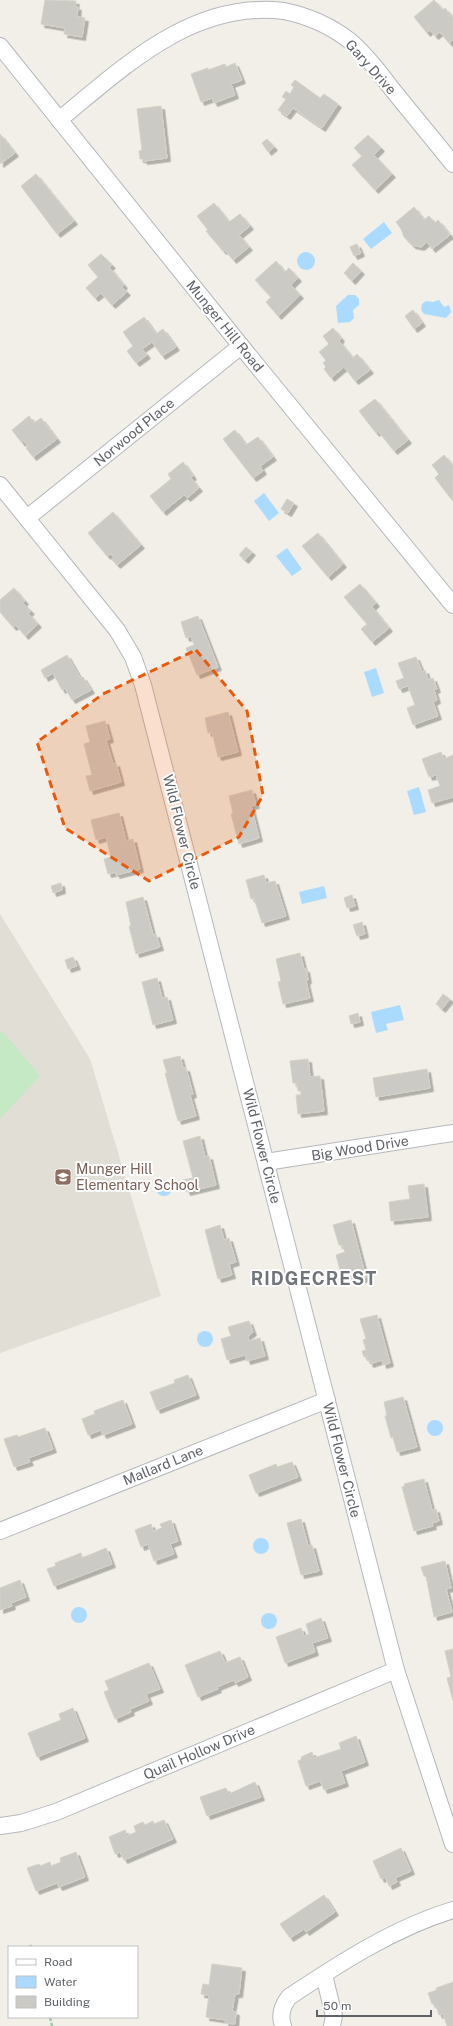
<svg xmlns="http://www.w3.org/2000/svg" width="453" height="2026" viewBox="0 0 453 2026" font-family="'Public Sans',sans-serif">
  <defs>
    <filter id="shadow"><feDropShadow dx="3.5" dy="3.5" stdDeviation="0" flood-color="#0004"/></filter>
  </defs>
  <rect width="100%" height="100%" fill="#f1efe8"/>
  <path fill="#e1ded6" d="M0 914 90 1059 161 1296 0 1353Z"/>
  <path fill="#c5e8c5" d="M0 1032 4 1033 40 1076 0 1119Z"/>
  <g fill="#aadaff">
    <path d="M384 222 392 233 371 249 363 239Z"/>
    <circle cx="306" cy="261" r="9"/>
    <path d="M348 295H355L359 299V305L353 310 354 318 350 322 338 323 336 306Z"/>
    <path d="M439 300 444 307 449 305 451 312 446 318 424 314 421 310 422 304 426 301 433 302Z"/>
    <path d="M264 493 279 513 269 521 254 501Z"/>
    <path d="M287 548 302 569 292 576 276 556Z"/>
    <path d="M376 668 384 693 372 697 364 672Z"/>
    <path d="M419 787 426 812 414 815 407 791Z"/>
    <path d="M324 886 327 898 302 904 299 892Z"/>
    <path d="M400 1005 404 1020 386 1024 388 1030 376 1033 371 1012Z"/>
    <circle cx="164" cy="1188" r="8"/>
    <circle cx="205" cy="1339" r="8"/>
    <circle cx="435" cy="1428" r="8"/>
    <circle cx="261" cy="1546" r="8"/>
    <circle cx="79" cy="1615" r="8"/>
    <circle cx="269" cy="1621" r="8"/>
  </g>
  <g fill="#cccac5" stroke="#d6d1c6" filter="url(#shadow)">
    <path d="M45 0 76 1 75 6 78 7 77 17 85 18 82 37 64 34 65 28 41 24Z"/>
    <path d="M434 0 443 10 445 8 453 18V40L449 43 440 32 435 36 430 30 427 33 414 17Z"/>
    <path d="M235 63 242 80 231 84 235 95 214 103 212 98 201 102 191 74 208 68V70L225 64 226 67Z"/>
    <path d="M295 80 320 98 324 94 338 104 322 128 293 108 287 116 278 110 286 99 282 97 286 91 290 94 294 87 291 85Z"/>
    <path d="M161 106 167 158 144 161 143 159H140L139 151 142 150 137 109Z"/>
    <path d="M0 134 15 153 0 164Z"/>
    <path d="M368 135 381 148 374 155 392 174 375 190 352 165 362 156 354 148Z"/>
    <path d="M267 139 274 147 268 152 262 143Z"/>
    <path d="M36 174 74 221 57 234 21 186Z"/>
    <path d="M214 203 229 222 240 214 250 226 239 235 249 247 233 260 225 250 223 251 206 231 208 230 197 216Z"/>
    <path d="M414 207 424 220 429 216 435 223 438 220 450 235 432 249 427 242 421 247 412 245 404 237 401 229 396 222Z"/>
    <path d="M357 244 361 253 354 256 350 247Z"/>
    <path d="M101 254 112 265 109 267 124 285 122 287 127 292 112 305 101 293 95 298 86 288 98 277 88 265Z"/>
    <path d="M276 261 285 272 289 268 298 278 291 285 300 295 278 316 266 302 271 297 255 280Z"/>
    <path d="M353 263 361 271 352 281 344 273Z"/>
    <path d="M413 310 422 323 414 329 405 316Z"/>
    <path d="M144 317 156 334 163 329 176 347 162 356 152 342 142 349 147 355 136 363 127 351 133 346 123 332Z"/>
    <path d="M333 328 341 338 339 341 353 358 357 354 370 370 355 381 344 367 331 378 324 369 326 367 323 363 326 360 319 352 329 344 323 336Z"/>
    <path d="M375 399 408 440 394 451 378 431 376 433 359 411Z"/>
    <path d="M29 416 34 423 41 418 57 439 33 457 26 448 28 446 24 441 22 443 12 430Z"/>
    <path d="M235 430 246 445 258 437 273 457 260 466 263 471 253 478 223 439Z"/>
    <path d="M444 455 453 466 452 500 435 478 439 474 432 465Z"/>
    <path d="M183 462 193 476 191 478 199 488 187 498 184 495 163 512 150 496 171 479 168 474Z"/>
    <path d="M287 499 294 503 288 513 281 509Z"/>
    <path d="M113 512 141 545 117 565 112 560 114 558 110 554 107 556 88 533Z"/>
    <path d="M318 533 343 564 328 577 302 546Z"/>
    <path d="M246 547 252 552 245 560 239 555Z"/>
    <path d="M360 584 376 603 372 607 389 628 372 642 361 629 367 624 344 597Z"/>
    <path d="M14 588 25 601 23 603 31 611 28 613 38 624 25 636 16 625 13 627 0 612V600Z"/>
    <path d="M198 616 218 667 197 675 186 648 194 645 191 636 186 638 181 622Z"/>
    <path d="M67 655 80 678 83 677 91 690 72 700 65 688 62 690 53 673 45 678 41 670Z"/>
    <path d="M416 657 422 672 425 670 428 680 433 678 437 689 434 690 437 700 433 702 438 716 413 725 407 708 415 705 408 686 399 689 396 681 404 678 398 663Z"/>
    <path d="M228 712 238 752 218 757 212 732 208 733 205 718Z"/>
    <path d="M105 721 110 739 106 740 113 764 116 763 121 782 90 791 86 776 92 775 84 744 90 742 86 726Z"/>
    <path d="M441 752 444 759 453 755V797L432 803 428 790 440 786 436 775 429 777 422 759Z"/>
    <path d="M252 790 256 805 251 806 259 838 239 844 231 814 233 813 229 796Z"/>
    <path d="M119 813 126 841 133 839 140 869 116 875V872L108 874 104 859 111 857 106 837 96 840 91 820Z"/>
    <path d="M264 875 266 883 275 881 286 916 262 923 254 898 251 899 246 880Z"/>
    <path d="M61 883 62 890 53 893 51 886Z"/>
    <path d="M352 895 355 906 347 908 344 898Z"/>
    <path d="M143 897 153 935 156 934 160 947 136 954 129 926H131L126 902Z"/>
    <path d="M362 922 365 934 357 936 353 925Z"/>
    <path d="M300 953 304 969H306L308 980 306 981 310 998 283 1004 278 982 281 981 276 959Z"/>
    <path d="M73 957 77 966 68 969 65 960Z"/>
    <path d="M157 978 162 998 167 997 173 1020 153 1025 142 982Z"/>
    <path d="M443 994 450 999 442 1009 436 1004Z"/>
    <path d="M358 1013 360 1022 351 1024 349 1016Z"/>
    <path d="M180 1056 183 1068H186L193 1094 190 1095 196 1116 178 1121 165 1073H167L163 1060Z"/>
    <path d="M308 1059 310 1077 320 1076 324 1111 298 1114 296 1095H301V1091H298L297 1083H293L290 1061Z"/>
    <path d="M427 1069 430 1088 376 1097 373 1078Z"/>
    <path d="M200 1136 205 1157 209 1156 216 1185 187 1192 183 1180 193 1178 183 1141Z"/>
    <path d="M424 1184 428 1217 391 1221 389 1202 410 1199 408 1186Z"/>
    <path d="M351 1220 366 1278 351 1282 348 1273 341 1274 336 1255 345 1252 342 1245H339L333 1225Z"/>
    <path d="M220 1225 224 1240 229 1238 236 1262 229 1264 232 1275 218 1279 205 1230Z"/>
    <path d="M377 1315 390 1363 383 1365 382 1360 370 1364 367 1356 364 1357 362 1351 366 1350 363 1340 366 1339 360 1319Z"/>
    <path d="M249 1321 253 1332 248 1336 249 1341 260 1338 265 1356 247 1361 245 1355 227 1360 221 1339 231 1336 228 1327Z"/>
    <path d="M188 1375 196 1395 157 1410 150 1392 175 1383 174 1380Z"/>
    <path d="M403 1397 417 1447 397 1452 393 1437 391 1438 385 1416H387L384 1402Z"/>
    <path d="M123 1400 132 1424 103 1435 101 1430 88 1435 82 1419 95 1414 94 1411Z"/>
    <path d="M45 1428 53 1449 28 1458 30 1462 14 1467 4 1439 17 1435 18 1437Z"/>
    <path d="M292 1462 298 1477 256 1493 249 1475 276 1464 277 1467Z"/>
    <path d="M424 1479 432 1510 436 1509 439 1521 432 1523 433 1526 414 1531 402 1487 405 1486 404 1484Z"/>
    <path d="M301 1519 308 1546 312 1545 319 1571 301 1575 287 1523Z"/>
    <path d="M171 1520 178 1541 170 1544 174 1554 154 1561 148 1544 141 1547 135 1530 151 1524 153 1531 162 1528 160 1524Z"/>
    <path d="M106 1548 112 1564 54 1586 47 1569 56 1566 55 1563 81 1553 82 1558Z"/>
    <path d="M445 1561 451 1588 446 1589 452 1612 434 1617 426 1576H424L421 1567Z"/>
    <path d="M20 1580 26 1597 11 1603 12 1606 0 1610V1588Z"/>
    <path d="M321 1618 328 1638 312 1643 315 1652 285 1663 276 1637 301 1628 304 1636 309 1634 306 1624Z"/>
    <path d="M453 1649V1701L447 1678 451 1677 445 1651Z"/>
    <path d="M220 1651 225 1663 240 1657 248 1677 235 1683 234 1680 217 1687 218 1689 198 1697 185 1665Z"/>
    <path d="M149 1663 160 1689 146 1694 149 1701 130 1709 131 1712 115 1719 104 1692 109 1690 105 1681Z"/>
    <path d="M73 1708 85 1738 37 1757 28 1733 61 1720 59 1714Z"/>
    <path d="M356 1736 365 1762 341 1771 345 1783 324 1790 320 1781 306 1786 298 1761 302 1759 301 1757 312 1752 314 1758 341 1749 339 1743Z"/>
    <path d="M255 1782 261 1797 207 1816 200 1797 226 1788 229 1794Z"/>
    <path d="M164 1820 173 1839 124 1860 120 1852 115 1854 109 1837 125 1830 127 1836 136 1832 134 1826 143 1822 145 1825 153 1821 154 1824Z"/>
    <path d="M401 1848 411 1871 395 1878 397 1882 389 1886 385 1877 381 1879 373 1861Z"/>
    <path d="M76 1852 85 1877 59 1887 57 1883 36 1891 27 1868 39 1864 40 1866 50 1862 51 1866 61 1862 60 1858Z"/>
    <path d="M324 1895 335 1912 306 1932 304 1929 290 1938 280 1924Z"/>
    <path d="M212 1964 242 1968 239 1994H235L232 2011 236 2012 235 2024 225 2023 226 2020 206 2017 209 1995 201 1994 203 1984 209 1985Z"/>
    <path d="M453 1982V2026H447L443 2013 439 2015 435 2003 432 2004 428 1993 437 1990 436 1988Z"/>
  </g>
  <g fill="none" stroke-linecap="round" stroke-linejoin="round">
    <g stroke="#b5b8bc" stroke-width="18">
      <g id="minor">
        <path d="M0 46 241 346 453 605"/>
        <path d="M59 120C124 67 192 0 284 11 308 16 331 26 350 41 366 55 379 72 392 89 412 114 433 139 453 164"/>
        <path d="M0 485 117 630 133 657 143 685 396 1670 453 1844"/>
        <path d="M27 518 241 346"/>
        <path d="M266 1162 453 1133"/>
        <path d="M0 1531 327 1400"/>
        <path d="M0 1826 21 1823 56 1812 396 1670"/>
        <path d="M324 1975 334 2016 332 2026"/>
        <path d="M283 2026C279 2015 282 2006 289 1997 340 1963 394 1928 453 1910"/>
      </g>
    </g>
    <g stroke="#9cc7a9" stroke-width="2.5" stroke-dasharray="4 2" stroke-linecap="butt">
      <path d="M30 1945 31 1947"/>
      <path d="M50 2017 52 2026"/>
    </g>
    <use href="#minor" stroke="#fff" stroke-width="16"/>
  </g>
  <path fill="#e8590c" fill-opacity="0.2" stroke="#e8590c" stroke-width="3" stroke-dasharray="8 5" stroke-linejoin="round" d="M196 650 247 711 263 795 239 837 149 881 65 828 37 742 103 694Z"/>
  <defs>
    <g id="school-square" transform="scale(0.9)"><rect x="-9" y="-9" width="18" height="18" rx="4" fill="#8d6e63" stroke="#fff"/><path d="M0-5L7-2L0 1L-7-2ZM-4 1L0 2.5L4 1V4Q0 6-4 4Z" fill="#fff"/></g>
  </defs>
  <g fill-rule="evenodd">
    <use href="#school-square" x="63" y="1177"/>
  </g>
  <g text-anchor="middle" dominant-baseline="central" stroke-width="4" stroke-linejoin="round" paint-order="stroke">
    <g font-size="14" fill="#5f6368" stroke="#fff">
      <text transform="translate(371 67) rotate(48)">Gary Drive</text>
      <text transform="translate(225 326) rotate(51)">Munger Hill Road</text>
      <text transform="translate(134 432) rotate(-39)">Norwood Place</text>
      <text transform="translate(182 832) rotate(76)">Wild Flower Circle</text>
      <text transform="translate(262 1146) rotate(76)">Wild Flower Circle</text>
      <text transform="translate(360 1148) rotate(-9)">Big Wood Drive</text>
      <text transform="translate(342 1460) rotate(76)">Wild Flower Circle</text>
      <text transform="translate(163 1465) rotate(-22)">Mallard Lane</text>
      <text transform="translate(199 1752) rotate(-23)">Quail Hollow Drive</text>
    </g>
    <g font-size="14" fill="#785e54" stroke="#fff" text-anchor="start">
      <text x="76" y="1169">Munger Hill<tspan x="76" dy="16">Elementary School</tspan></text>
    </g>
    <g font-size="18" font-weight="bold" letter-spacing="1" fill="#70757a" stroke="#fff">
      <text x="314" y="1278">RIDGECREST</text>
    </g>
  </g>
  <rect x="8" y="1946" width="130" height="72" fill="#ffffff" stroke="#bfc1c3"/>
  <rect x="16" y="1959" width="20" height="6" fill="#ffffff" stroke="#bfc1c3"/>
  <text x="44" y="1966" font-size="12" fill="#5f6368">Road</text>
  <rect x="16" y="1976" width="20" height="12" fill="#aadaff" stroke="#bfc1c3"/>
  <text x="44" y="1986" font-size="12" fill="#5f6368">Water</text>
  <rect x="16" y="1996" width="20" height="12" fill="#cccac5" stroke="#bfc1c3"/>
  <text x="44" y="2006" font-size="12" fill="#5f6368">Building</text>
  <path d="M317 2010v6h114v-6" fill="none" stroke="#5f6368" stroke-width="2"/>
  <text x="323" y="2010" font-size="12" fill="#5f6368" stroke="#ffffff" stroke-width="3" paint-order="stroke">50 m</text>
</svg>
